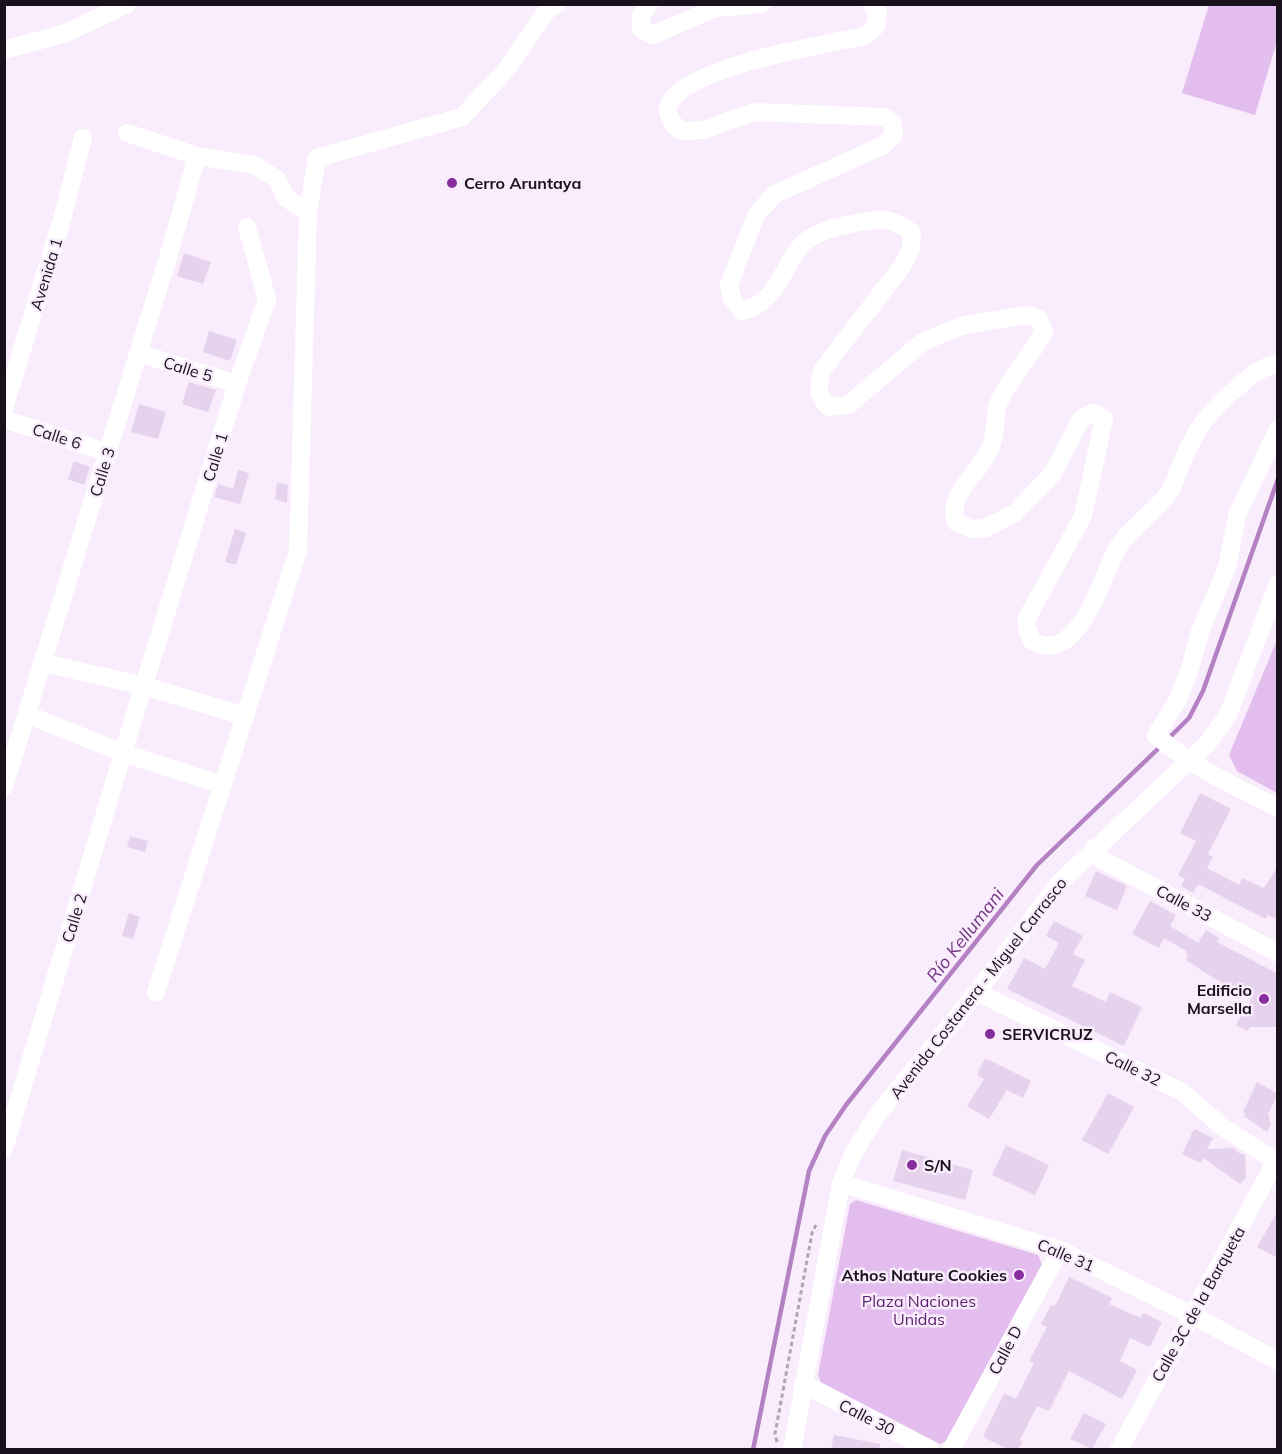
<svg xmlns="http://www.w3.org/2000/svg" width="1282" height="1454" viewBox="0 0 1282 1454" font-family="Mulish,sans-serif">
  <rect width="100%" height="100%" fill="#f9ecfc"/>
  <g fill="#e2bded">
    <path d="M1209 5H1277V41L1255 115 1182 93Z"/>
    <path d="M1277 640V793L1237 771 1229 755Z"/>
    <path d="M856 1200 1038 1255 1043 1267 947 1441 940 1444 821 1382 818 1375 850 1204Z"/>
  </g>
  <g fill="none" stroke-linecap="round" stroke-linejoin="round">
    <g stroke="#b482c2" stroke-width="4.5">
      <path d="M1168 739 1189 718 1203 691 1278 479"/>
      <path d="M753 1450 809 1171 825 1136 846 1105 1037 865 1162 745"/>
    </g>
  </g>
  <g fill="#e7d2ed">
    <path d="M184 253 211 262 203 284 177 276Z"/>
    <path d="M209 331 237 340 230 361 203 352Z"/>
    <path d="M189 382 216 390 208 412 182 404Z"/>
    <path d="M139 404 166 412 158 439 131 432Z"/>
    <path d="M74 461 90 467 84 485 68 479Z"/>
    <path d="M238 470 249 473 240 504 214 497 218 484 233 489Z"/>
    <path d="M277 483 288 485 287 503 275 499Z"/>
    <path d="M235 529 246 533 236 565 225 562Z"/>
    <path d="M1200 793 1231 809 1208 854 1213 857 1207 868 1239 885 1242 878 1264 888 1278 866V920L1268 915 1265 919 1198 884 1193 893 1181 886 1185 879 1178 875 1196 841 1180 833Z"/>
    <path d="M130 836 148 841 145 852 127 847Z"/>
    <path d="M1096 871 1127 886 1117 910 1085 896Z"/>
    <path d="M1150 901 1176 915 1170 926 1198 943 1206 930 1219 938 1217 942 1278 974V1027H1250L1247 1031 1236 1025 1252 997 1215 979 1186 960 1188 955 1186 951 1164 938 1159 948 1132 934Z"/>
    <path d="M129 913 140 917 133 939 122 936Z"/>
    <path d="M1054 921 1083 936 1073 954 1085 960 1072 986 1106 1002 1110 992 1142 1007 1124 1046 1007 989 1024 958 1045 969 1059 943 1046 936Z"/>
    <path d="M985 1058 1031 1081 1023 1098 1007 1090 989 1119 967 1106 984 1079 977 1075Z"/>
    <path d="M1257 1082 1278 1094 1268 1114 1271 1124 1267 1132 1244 1116 1246 1114 1243 1112Z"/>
    <path d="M1108 1093 1134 1107 1108 1154 1082 1140Z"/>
    <path d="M1194 1129 1213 1138 1207 1149 1234 1148 1237 1152 1245 1155 1246 1178 1240 1184 1203 1158 1201 1163 1182 1154Z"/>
    <path d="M1006 1145 1049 1165 1035 1195 992 1175Z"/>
    <path d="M902 1150 973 1170 965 1200 893 1181Z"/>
    <path d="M1278 1210V1258L1257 1247Z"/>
    <path d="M1069 1277 1112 1298 1109 1304 1141 1318 1143 1313 1162 1322 1150 1347 1130 1338 1120 1361 1137 1370 1122 1399 1069 1371 1049 1411 1037 1406 1020 1440 1023 1442 1018 1449H1007L983 1437 1004 1393 1016 1399 1034 1363 1029 1361 1047 1327 1041 1324 1051 1305 1055 1306Z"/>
    <path d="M1084 1413 1106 1424 1092 1449 1070 1439Z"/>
    <path d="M834 1435 880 1444 879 1449H831Z"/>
  </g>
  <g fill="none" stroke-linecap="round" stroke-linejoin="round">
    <path stroke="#b1a5b3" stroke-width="3" stroke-dasharray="4.5 3" stroke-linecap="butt" d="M777 1442 775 1434 812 1233 816 1225"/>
    <g stroke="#fff" stroke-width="18">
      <path d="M649 4 641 16V29L653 35 715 8 762 4"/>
      <path d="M871 4 878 12 876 26 865 36C839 42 612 76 681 131L703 130 754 112 885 117 893 124 894 135 882 146 775 194 756 215 729 285 732 299 742 311C782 302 783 257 809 239 825 228 843 226 861 222 882 218 896 219 912 233L911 248 903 265 823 369C818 384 816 396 829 407L848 405 924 341 964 325 1027 315 1039 319 1044 332C1030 357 1011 376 999 402 993 417 997 437 989 451 977 476 947 493 956 522L972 529 986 528 1015 513 1053 473 1081 419 1094 413 1104 419 1083 516 1027 618V628L1032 641C1079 666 1101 579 1117 549 1130 526 1159 511 1172 487 1177 478 1179 467 1184 458 1197 426 1213 408 1239 386 1250 376 1262 366 1278 364"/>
      <path d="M4 50 66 33 127 4"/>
      <path d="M127 133 197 156 255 165 278 180 285 197 308 213"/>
      <path d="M138 353 237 384"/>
      <path d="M4 408 61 223 83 138"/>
      <path d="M4 419 109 453"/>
      <path d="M1278 429 1237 515 1227 567 1200 632 1189 672 1176 703 1156 735C1191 767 1235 786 1278 808"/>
      <path d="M44 663 144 686 245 716"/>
      <path d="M28 715 123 753 222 785"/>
      <path d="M4 787 169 254 197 156"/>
      <path d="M1094 848 1101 859 1278 953"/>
      <path d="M156 992 298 551 308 213 317 158 462 117 505 71 548 9 557 4"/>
      <path d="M977 992 1182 1092 1224 1128 1278 1163"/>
      <path d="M4 1149 123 753 237 384 267 299 247 227"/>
      <path d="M841 1183 1060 1250 1192 1315 1278 1361"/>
      <path d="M803 1384 931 1450"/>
      <path d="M792 1450 841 1183 854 1152 878 1114 977 992 1059 883 1208 743 1228 715 1278 584"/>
      <path d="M951 1450 1060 1250"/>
      <path d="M1119 1450 1278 1157"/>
    </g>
  </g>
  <g fill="#862f9c" stroke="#f9ecfc" stroke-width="2">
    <circle cx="452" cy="183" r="6"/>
    <circle cx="1264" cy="999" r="6"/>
    <circle cx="990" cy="1034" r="6"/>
    <circle cx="912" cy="1165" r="6"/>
    <circle cx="1019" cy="1275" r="6"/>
  </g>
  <g text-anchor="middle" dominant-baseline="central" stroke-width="5" stroke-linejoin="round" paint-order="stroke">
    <g font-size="16" font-weight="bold" fill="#19111b" stroke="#f9ecfc" text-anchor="start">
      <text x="464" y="183">Cerro Aruntaya</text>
      <text x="1252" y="990" text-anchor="end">Edificio<tspan x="1252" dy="18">Marsella</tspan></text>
      <text x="1002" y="1034">SERVICRUZ</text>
      <text x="924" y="1165">S/N</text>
      <text x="1007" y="1275" text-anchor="end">Athos Nature Cookies</text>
    </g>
    <g font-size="16" fill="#19111b" stroke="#f9ecfc">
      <text transform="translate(46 274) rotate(-73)">Avenida 1</text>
      <text transform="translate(188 369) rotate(17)">Calle 5</text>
      <text transform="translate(57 436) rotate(18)">Calle 6</text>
      <text transform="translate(215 457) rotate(-73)">Calle 1</text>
      <text transform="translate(102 472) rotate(-73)">Calle 3</text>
      <text transform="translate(1184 903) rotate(28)">Calle 33</text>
      <text transform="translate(74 918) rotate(-73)">Calle 2</text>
      <text transform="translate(978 988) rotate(-52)">Avenida Costanera - Miguel Carrasco</text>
      <text transform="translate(1133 1068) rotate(26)">Calle 32</text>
      <text transform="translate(1066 1255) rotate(23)">Calle 31</text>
      <text transform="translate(1198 1304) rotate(-61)">Calle 3C de la Barqueta</text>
      <text transform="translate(1005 1350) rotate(-62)">Calle D</text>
      <text transform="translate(867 1417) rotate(27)">Calle 30</text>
    </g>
    <g font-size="16" fill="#5a1d6a" stroke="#f9ecfc">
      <text x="919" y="1301">Plaza Naciones<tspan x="919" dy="18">Unidas</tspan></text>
    </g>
    <g font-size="18" font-style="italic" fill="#743785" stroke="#f9ecfc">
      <text transform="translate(965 935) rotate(-52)">Río Kellumani</text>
    </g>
  </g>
  <rect width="1282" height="1454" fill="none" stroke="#19111b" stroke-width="12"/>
</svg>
